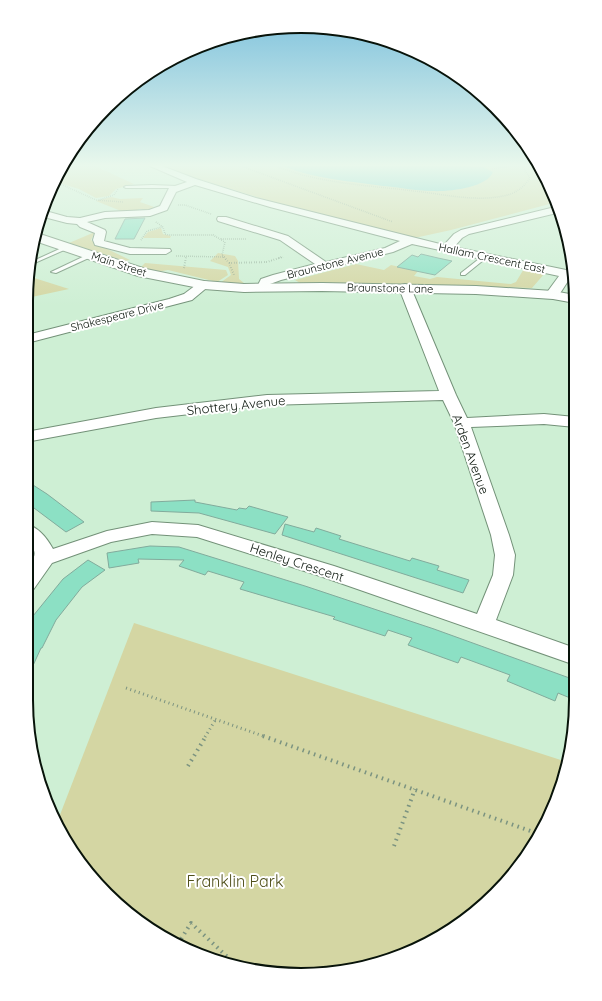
<svg xmlns="http://www.w3.org/2000/svg" width="602" height="1001" viewBox="0 0 602 1001" font-family="Quicksand,sans-serif">
  <rect width="100%" height="100%" fill="#ceefd4"/>
  <g fill="#d4d6a3">
    <path d="M64 166H95L134 184 116 189 109 196 96 198 79 189 56 182Z"/>
    <path d="M164 166H540L557 202 451 230 419 237H407L273 202 185 175Z"/>
    <path d="M111 197 120 199 143 198 140 202 157 208 154 211 140 209 133 211H121L96 201Z"/>
    <path d="M161 228 163 234 171 236 170 238H143L148 232Z"/>
    <path d="M95 232 91 240 95 243 130 260 125 261 69 243Z"/>
    <path d="M218 253 235 256 238 261 239 279 245 284 220 283 231 275 228 267 210 261Z"/>
    <path d="M145 263 226 270 228 275 217 282 168 270 157 272 141 267Z"/>
    <path d="M356 264 384 270 391 265 418 271 414 276 430 279 437 277 511 284 516 282 525 267 545 273 532 288 353 283H300L295 280Z"/>
    <path d="M28 276 69 289 27 298Z"/>
    <path d="M134 623 567 762 561 789 530 853 469 918 390 960 301 975 213 960 148 929 83 867 58 820Z"/>
  </g>
  <path fill="#6dcdc9" d="M283 166H468L483 167 493 172C487 188 447 192 432 191 415 191 399 187 383 186 349 181 315 179 283 166Z"/>
  <g fill="#8ce0c4" stroke="#82ab9c">
    <path d="M145 218 134 239H115L125 219Z"/>
    <path d="M421 254 438 258 452 261 435 275 397 267 412 255 418 257Z"/>
    <path d="M33 485 47 494 84 522 66 532 26 502V489Z"/>
    <path d="M195 500V502L237 510 239 508 246 509 249 506 288 517 275 534 199 513 151 511V502Z"/>
    <path d="M285 524 314 532 316 528 341 536 339 539 410 561 412 558 439 566 437 570 469 580 463 593 282 535Z"/>
    <path d="M150 546 179 547 305 586 434 629 575 680V700L558 693 555 701 507 681 510 675 461 657 458 663 408 645 412 638 388 630 385 636 333 619 335 617 240 589 244 582 208 571 205 575 179 566 184 560 138 559 139 563 109 568 107 553Z"/>
    <path d="M88 560 105 570 82 587 56 620 42 648H41L26 681V630L33 616 63 579Z"/>
  </g>
  <g fill="none" stroke-linecap="round" stroke-linejoin="round">
    <g stroke="#739178" stroke-width="2">
      <g id="service">
        <path d="M152 185 177 186 179 187 177 188H126L124 187 126 186Z"/>
        <path d="M66 246 71 247 30 265 31 262Z"/>
        <path d="M91 253 93 254V256L56 273 51 272Z"/>
        <path d="M484 255 486 256V258L465 275H461V273Z"/>
      </g>
    </g>
    <g stroke="#739178" stroke-width="2">
      <g id="minor">
        <path d="M150 166H162L196 179 256 198 444 245 454 234 461 230 559 206 561 212 469 234 462 238 454 247 571 271H573L575 278H570L557 298H549L547 295 548 291 559 276 412 244 393 252 281 280 270 284 267 290H259L257 287 261 279 273 275 315 264 280 240 218 221 217 219 218 217H226L288 236 326 262 385 248 400 241 270 207 195 185 176 192 167 210 150 216 105 218 87 222 105 230 106 232 104 241 130 248 170 249 171 251 166 254H130L95 245 93 240 95 233 80 227 77 224 67 223 40 216 42 210 67 217 80 218 105 212 149 210 160 206 169 188 187 182Z"/>
        <path d="M204 281 208 282 210 285 192 300 27 343V335L169 299 184 294 200 282Z"/>
        <path d="M405 284 409 285 411 288 456 395 467 418 544 414 575 417V427L544 424 471 427 509 535 515 555 513 575 496 620 575 648V665L320 576 197 537 152 534 111 542 52 563 33 590 26 592C26 586 24 575 27 570 33 557 41 554 26 540V524C38 527 47 538 53 549L107 531 152 522 198 525 334 566 477 614 493 575 495 555 491 535 454 423 443 400 267 405 156 418 26 442V432L156 408 267 395 439 391 399 288 401 285Z"/>
      </g>
    </g>
    <g stroke="#739178" stroke-width="2">
      <path id="tertiary" d="M37 233 146 269 204 281 244 284 322 283 476 286 553 291 575 295V303L553 299 476 294 322 291 244 292 204 289 138 276 35 241Z"/>
    </g>
    <g stroke="#7b9380" stroke-width="1.5" stroke-dasharray="0.5 1.5" stroke-linecap="butt">
      <path d="M241 166 393 222"/>
      <path d="M276 166C320 184 368 185 414 191 442 194 475 202 503 196 515 194 523 188 530 178L522 166"/>
      <path d="M492 169 512 166"/>
      <path d="M61 172 79 166"/>
      <path d="M56 182 96 200 123 202"/>
      <path d="M99 200 114 195 118 189"/>
      <path d="M178 205H185L211 214"/>
      <path d="M156 222 163 227 165 234 168 235H213L225 242 222 255 225 258"/>
      <path d="M221 239H246"/>
      <path d="M141 240 147 231 162 227"/>
      <path d="M176 256 224 257"/>
      <path d="M279 258 283 257"/>
    </g>
    <g stroke="#7b9380" stroke-width="2" stroke-dasharray="0.5 2" stroke-linecap="butt">
      <path d="M224 257 229 263 234 275"/>
      <path d="M229 263 267 262 282 257"/>
      <path d="M184 268 186 257"/>
    </g>
    <g stroke="#7b9380" stroke-width="3" stroke-dasharray="1 3.5" stroke-linecap="butt">
      <path d="M126 688 266 737"/>
      <path d="M205 737 216 719"/>
    </g>
    <g stroke="#7b9380" stroke-width="4" stroke-dasharray="1.5 4.5" stroke-linecap="butt">
      <path d="M263 736 539 834"/>
      <path d="M188 766 206 736"/>
      <path d="M394 846 415 789"/>
      <path d="M178 944 191 923 235 964"/>
    </g>
    <use href="#service" fill="#fff" fill-rule="evenodd"/>
    <use href="#minor" fill="#fff" fill-rule="evenodd"/>
    <use href="#tertiary" fill="#fff" fill-rule="evenodd"/>
  </g>
  <linearGradient id="sky" x2="0" y2="1"><stop stop-color="#77bedc"/><stop offset="0.54" stop-color="#e9f8ec"/><stop offset="1" stop-color="#e9f8ec" stop-opacity="0"/></linearGradient>
  <rect width="602" height="306" fill="url(#sky)"/>
  <g text-anchor="middle" dominant-baseline="central" stroke-width="4" stroke-linejoin="round" paint-order="stroke">
    <g font-size="11" fill="#08130a" stroke="#fff">
      <text transform="translate(492 258) rotate(12)">Hallam Crescent East</text>
      <text transform="translate(335 263) rotate(-14)">Braunstone Avenue</text>
      <text transform="translate(119 264) rotate(18)">Main Street</text>
      <text transform="translate(390 288) rotate(1)">Braunstone Lane</text>
      <text transform="translate(117 316) rotate(-14)">Shakespeare Drive</text>
    </g>
    <g font-size="13" fill="#08130a" stroke="#fff">
      <text transform="translate(236 405) rotate(-6)">Shottery Avenue</text>
      <text transform="translate(471 454) rotate(70)">Arden Avenue</text>
      <text transform="translate(297 562) rotate(18)">Henley Crescent</text>
    </g>
    <g font-size="16" fill="#4f4f1a" stroke="#fff">
      <text x="235" y="881">Franklin Park</text>
    </g>
  </g>
  <path d="M0 0H602V1001H0ZM301 33H301A268 268 0 0 1 569 301V700A268 268 0 0 1 301 968H301A268 268 0 0 1 33 700V301A268 268 0 0 1 301 33Z" fill="#fff" fill-rule="evenodd"/>
  <path fill="none" stroke="#08130a" stroke-width="2" d="M301 33H301A268 268 0 0 1 569 301V700A268 268 0 0 1 301 968H301A268 268 0 0 1 33 700V301A268 268 0 0 1 301 33Z"/>
</svg>
